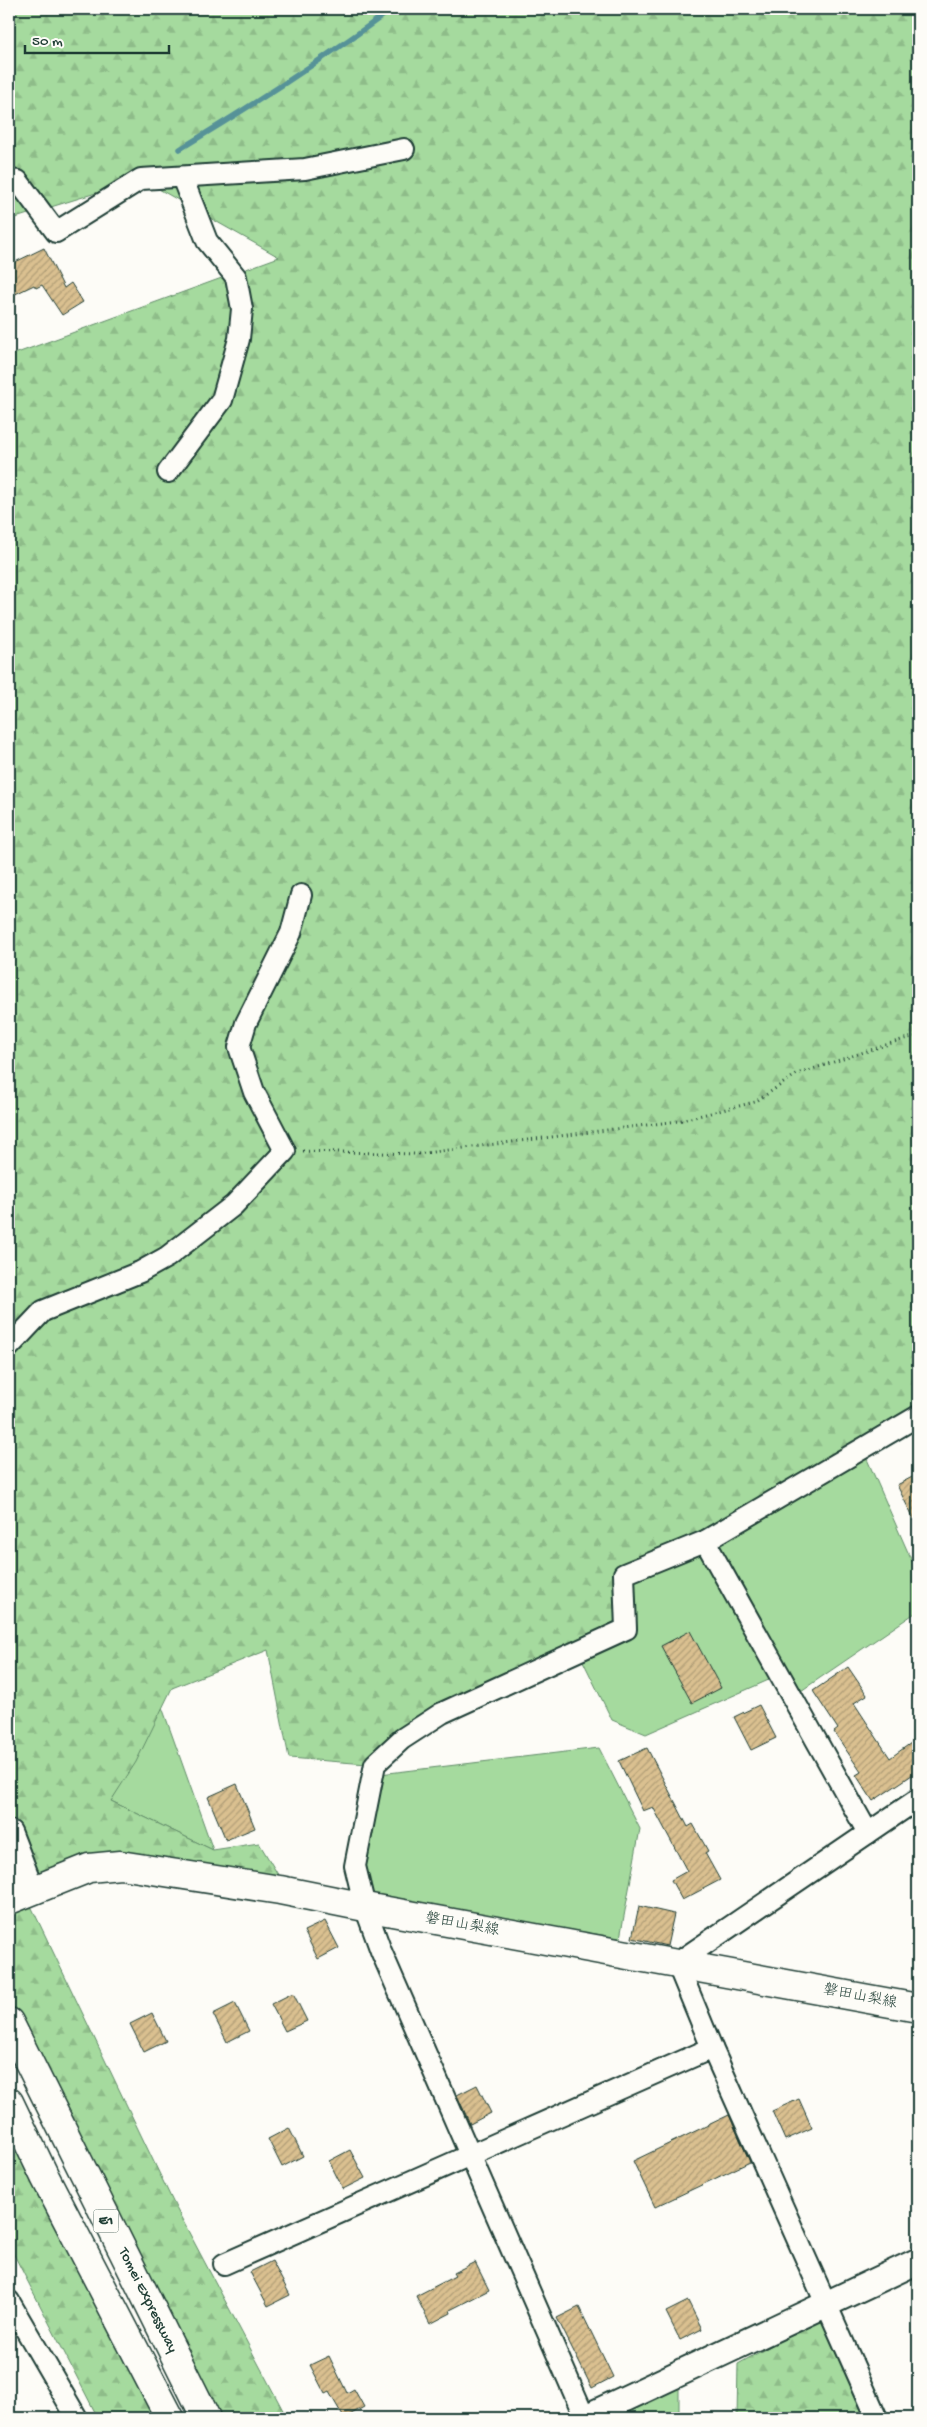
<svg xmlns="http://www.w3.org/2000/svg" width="927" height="2427" viewBox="0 0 927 2427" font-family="'Gochi Hand','Klee One',sans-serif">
  <defs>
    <pattern id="forest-firs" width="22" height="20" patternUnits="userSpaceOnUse" patternTransform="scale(1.25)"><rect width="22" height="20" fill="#a5da9e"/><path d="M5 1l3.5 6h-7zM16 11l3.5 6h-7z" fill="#8ebc89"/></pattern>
    <pattern id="building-hatch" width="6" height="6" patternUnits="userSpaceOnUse" patternTransform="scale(1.25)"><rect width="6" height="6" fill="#dac090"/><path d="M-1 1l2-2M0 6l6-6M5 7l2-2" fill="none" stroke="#b09d76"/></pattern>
  </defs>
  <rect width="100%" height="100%" fill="#fdfcf7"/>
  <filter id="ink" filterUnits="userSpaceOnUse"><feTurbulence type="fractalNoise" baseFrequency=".02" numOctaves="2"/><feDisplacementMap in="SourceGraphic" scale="10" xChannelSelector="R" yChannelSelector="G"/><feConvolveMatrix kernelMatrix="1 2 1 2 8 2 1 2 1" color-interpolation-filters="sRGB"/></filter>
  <g filter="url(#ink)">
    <g fill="#a5da9e" stroke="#628c69">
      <path d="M863 1450 918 1575V1611L798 1693 780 1675 646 1734 612 1720 582 1659 631 1571Z"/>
      <path d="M162 1707 213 1850 111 1801Z"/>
      <path d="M599 1748 640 1829 620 1938 369 1897 356 1861 380 1774Z"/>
      <path d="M679 2374V2418H590Z"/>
    </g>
    <g fill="url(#forest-firs)" stroke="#628c69">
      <path d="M9 9H918V1416L624 1574 626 1629 474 1698 367 1764 289 1758 268 1650 172 1688 136 1762 111 1801 213 1850 259 1843 283 1883 124 1866 20 1883 175 2206 287 2418H221L148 2282 9 1998V356L279 257 141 179 9 220Z"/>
      <path d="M9 2128 159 2418H98L9 2245Z"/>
      <path d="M821 2318 865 2418H737L738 2364Z"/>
    </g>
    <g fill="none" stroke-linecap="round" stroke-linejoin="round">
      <path stroke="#579298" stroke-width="5.5" d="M180 149C253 105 324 59 392 9"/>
    </g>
    <g fill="url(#building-hatch)" stroke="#1f3d34">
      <path d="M44 248 64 288 71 283 83 302 62 315 42 285 36 288 34 285 9 297V265Z"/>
      <path d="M918 1474V1528L897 1485Z"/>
      <path d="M690 1631 721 1688 692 1703 661 1646Z"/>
      <path d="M848 1667 867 1695 854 1703 890 1758 918 1738V1771L873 1801 856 1775 861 1772 834 1732 838 1729 813 1691Z"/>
      <path d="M759 1705 776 1738 751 1750 734 1717Z"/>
      <path d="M647 1748 688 1827 693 1824 708 1851 705 1853 720 1880 682 1900 671 1880 687 1871 653 1807 643 1811 619 1761Z"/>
      <path d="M237 1784 255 1828 226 1840 208 1797Z"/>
      <path d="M639 1906 674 1914 667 1946 632 1938Z"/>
      <path d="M325 1921 339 1948 318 1959 304 1931Z"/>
      <path d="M293 1993 307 2021 285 2031 271 2004Z"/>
      <path d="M235 2003 249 2031 227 2042 213 2014Z"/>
      <path d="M152 2013 166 2041 144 2052 130 2024Z"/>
      <path d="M477 2085 491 2113 470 2124 457 2095Z"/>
      <path d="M799 2099 812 2128 785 2140 772 2111Z"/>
      <path d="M729 2115 750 2162 655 2207 633 2161Z"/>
      <path d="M289 2128 303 2156 282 2167 268 2139Z"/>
      <path d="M350 2150 365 2178 343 2189 329 2161Z"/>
      <path d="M272 2261 290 2295 268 2306 250 2272Z"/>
      <path d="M475 2262 489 2290 450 2310 451 2313 430 2324 416 2296 455 2276 453 2273Z"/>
      <path d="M688 2301 702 2329 680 2340 666 2312Z"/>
      <path d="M579 2307 613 2377 592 2388 557 2318Z"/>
      <path d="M329 2356 347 2393 354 2389 364 2407 344 2418 329 2392 325 2394 310 2365Z"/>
    </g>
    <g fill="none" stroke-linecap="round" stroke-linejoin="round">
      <g stroke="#1f3d34" stroke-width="24">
        <g id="minor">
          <path d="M9 180 18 181 56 232 141 179 305 169 404 149"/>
          <path d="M168 472 222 400 239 339 242 309 236 277 207 241 182 177"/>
          <path d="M9 1347 43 1311 140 1272 167 1257 234 1205 285 1151 254 1092 239 1047 246 1023 291 933 301 895"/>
          <path d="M705 1541 868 1833"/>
          <path d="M224 2264 712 2048"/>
          <path d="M9 2301 77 2418"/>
          <path d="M585 2418 381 1951 365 1907 355 1866 375 1764 402 1739 442 1713 626 1629 624 1574 705 1541 918 1416"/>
          <path d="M877 2418 712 2048 677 1963 918 1799"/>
        </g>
      </g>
      <g stroke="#1f3d34" stroke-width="29">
        <g id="tertiary">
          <path d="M9 1833 31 1890"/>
          <path d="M584 2418 918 2261"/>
        </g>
      </g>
      <g stroke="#1f3d34" stroke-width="31">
        <path id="secondary" d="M9 1900 89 1868 120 1865 280 1890 365 1907 918 2008"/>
      </g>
      <g stroke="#1f3d34" stroke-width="31">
        <g id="motorway">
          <path id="s1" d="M9 2022 206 2418"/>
          <path d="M9 2102 45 2177 170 2418"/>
        </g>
      </g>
      <path stroke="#1f3d34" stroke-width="3" stroke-dasharray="1 4" stroke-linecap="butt" d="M303 1151 417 1154 678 1121 755 1102 797 1074 904 1039 918 1036"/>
      <use href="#minor" stroke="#fdfcf7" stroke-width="20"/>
      <use href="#tertiary" stroke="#fdfcf7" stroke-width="25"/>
      <use href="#secondary" stroke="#fdfcf7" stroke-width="28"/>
      <use href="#motorway" stroke="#fdfcf7" stroke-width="28"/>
    </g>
  </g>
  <g text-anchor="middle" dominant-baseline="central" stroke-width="4" stroke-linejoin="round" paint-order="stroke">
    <rect fill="#fdfcf7" stroke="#62766e" stroke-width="1" x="93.5" y="2209.5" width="25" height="23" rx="4"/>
    <g font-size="14" font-weight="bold" fill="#1f3d34">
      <text x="106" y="2221">E1</text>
    </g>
    <g font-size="15" fill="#1f3d34" stroke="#fdfcf7">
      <text transform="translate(462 1925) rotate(10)">磐田山梨線</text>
      <text transform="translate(860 1997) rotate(11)">磐田山梨線</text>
      <text stroke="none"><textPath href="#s1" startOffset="311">Tomei Expressway</textPath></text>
    </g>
  </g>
  <rect width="927" height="2427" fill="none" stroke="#fdfcf7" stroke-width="30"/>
  <rect x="15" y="15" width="897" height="2397" fill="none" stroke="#1f3d34" stroke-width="2" filter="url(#ink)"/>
  <path d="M25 45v8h144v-8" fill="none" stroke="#1f3d34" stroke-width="2.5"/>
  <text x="32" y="45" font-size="15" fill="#1f3d34" stroke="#fdfcf7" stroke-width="4" paint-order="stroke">50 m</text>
</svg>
